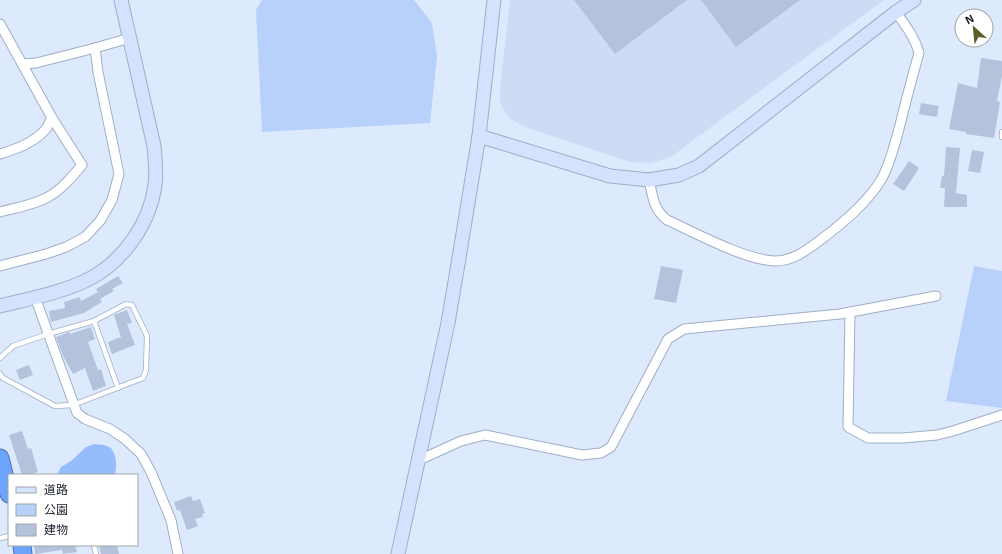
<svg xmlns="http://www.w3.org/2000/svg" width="1002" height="554" viewBox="0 0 1002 554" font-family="'Exo 2','Noto Sans JP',sans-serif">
  <rect width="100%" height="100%" fill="#ddeafd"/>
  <path fill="#cddcf5" d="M510 0H884L696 138 671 157 651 163 630 162 525 127 509 118 500 103V87Z"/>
  <g fill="#b7d1fa">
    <path d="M262 0H414L432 23 437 56 430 123 262 132 256 10Z"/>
    <path d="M974 266 1002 271V408L946 401Z"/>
  </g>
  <path fill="#95bdfc" d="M94 444 104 445 111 448C117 457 117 465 115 475H57L61 467 71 461 86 447Z"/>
  <g fill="#b4c3db">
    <path d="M574 0H687L615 54Z"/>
    <path d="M701 0H800L736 47Z"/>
    <path d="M981 58 1002 61V75L997 101 1000 102 994 138 966 134V132L949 129 958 83 977 88Z"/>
    <path d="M921 103 939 106 937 117 919 114Z"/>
    <path d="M946 147 960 148 956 193 967 195V207H944L945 188H940L942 176H944Z"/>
    <path d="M972 150 984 152 980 173 968 171Z"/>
    <path d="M909 161 919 168 904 191 893 184Z"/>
    <path d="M661 266 683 270 676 303 654 299Z"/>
    <path d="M118 276 123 283 112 289 114 291 100 299 102 302 84 313 51 322 49 311 65 308 64 302 80 297 81 301 98 292 96 289Z"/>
    <path d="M127 310 132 323 127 324 135 345 112 354 108 342 121 337 114 315Z"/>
    <path d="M91 327 95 339 88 342 98 370 101 369 106 386 93 391 85 368 73 374 63 356 56 337 69 332 70 334Z"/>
    <path d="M29 365 33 375 20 380 16 370Z"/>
    <path d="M22 431 28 449 31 448 38 472 29 475H22L9 435Z"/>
    <path d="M191 496 193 501 200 499 205 513 202 514 203 517 195 519 198 526 187 530 180 510 177 511 174 502Z"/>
    <path d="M34 545H75L77 552 63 554 62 550 35 554Z"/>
    <path d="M99 545H117L119 554H101Z"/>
  </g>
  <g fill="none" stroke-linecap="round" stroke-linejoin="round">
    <g stroke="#9faec5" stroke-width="6">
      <g id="lane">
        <path d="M1002 132V137"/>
        <path d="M94 321 118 388"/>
        <path d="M0 358 13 346 48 334 94 321 126 304 132 305 147 336 146 370 143 378 73 405 55 406 3 378 0 374"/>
        <path d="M0 538 9 536"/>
        <path d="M94 545 96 554"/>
      </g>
    </g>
    <g stroke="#9faec5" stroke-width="11">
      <g id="street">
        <path d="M0 24 52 118 82 165C72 177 61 190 48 197 34 205 15 208 0 212"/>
        <path d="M22 64 36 63 95 48"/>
        <path d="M0 154C16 149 34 143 46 129 48 126 50 121 52 118"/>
        <path d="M649 180C653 197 653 209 667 220 696 233 745 260 775 261 794 261 808 249 823 238 844 222 867 203 881 180 890 165 894 146 899 129 905 104 912 78 919 53 915 37 905 25 896 12"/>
        <path d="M0 266 46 254 66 247 85 237 100 221 112 200 119 174 98 72 95 48 130 38"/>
        <path d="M35 297 77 413 85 419 110 429 125 439 141 454 151 472 171 520 178 554"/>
        <path d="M850 312 848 427 868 438H903L937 435 953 431 1002 415"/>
        <path d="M417 461 461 441 485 435 582 455 601 453 611 447 668 339 684 329 840 314 936 296"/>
      </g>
    </g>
    <g stroke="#9faec5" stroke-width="15">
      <g id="secondary">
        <path d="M479 136 610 176 649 180 679 175 699 166 896 12 914 0"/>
        <path d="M0 306C28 299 65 292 91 278 124 260 150 223 155 185 157 172 155 159 154 146L121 0"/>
        <path d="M398 554 448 323 459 258 479 136 494 0"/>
      </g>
    </g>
    <g stroke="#4f75b1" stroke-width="19">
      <g id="highway">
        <path d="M0 458 9 494"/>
        <path d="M22 545 23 554"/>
      </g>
    </g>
    <use href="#lane" stroke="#fff" stroke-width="4.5"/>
    <use href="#street" stroke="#fff" stroke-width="9"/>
    <use href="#secondary" stroke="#d3e3fe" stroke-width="13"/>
    <use href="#highway" stroke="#6ca3fb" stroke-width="17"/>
  </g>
  <rect x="8" y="474" width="130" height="72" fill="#ffffff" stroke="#a3a5a9"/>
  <rect x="16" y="487" width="20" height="6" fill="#d3e3fe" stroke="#a3a5a9"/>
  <text x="44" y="494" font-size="12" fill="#1a1f28">道路</text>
  <rect x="16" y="504" width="20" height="12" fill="#b7d1fa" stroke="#a3a5a9"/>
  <text x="44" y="514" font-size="12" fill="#1a1f28">公園</text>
  <rect x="16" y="524" width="20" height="12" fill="#b4c3db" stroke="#a3a5a9"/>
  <text x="44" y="534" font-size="12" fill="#1a1f28">建物</text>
  <g transform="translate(974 28) rotate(333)"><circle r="19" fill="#ffffff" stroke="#a3a5a9"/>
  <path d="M0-3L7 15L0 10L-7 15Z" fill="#5d5e2b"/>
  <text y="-6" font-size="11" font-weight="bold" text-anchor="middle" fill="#1a1f28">N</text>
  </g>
</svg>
